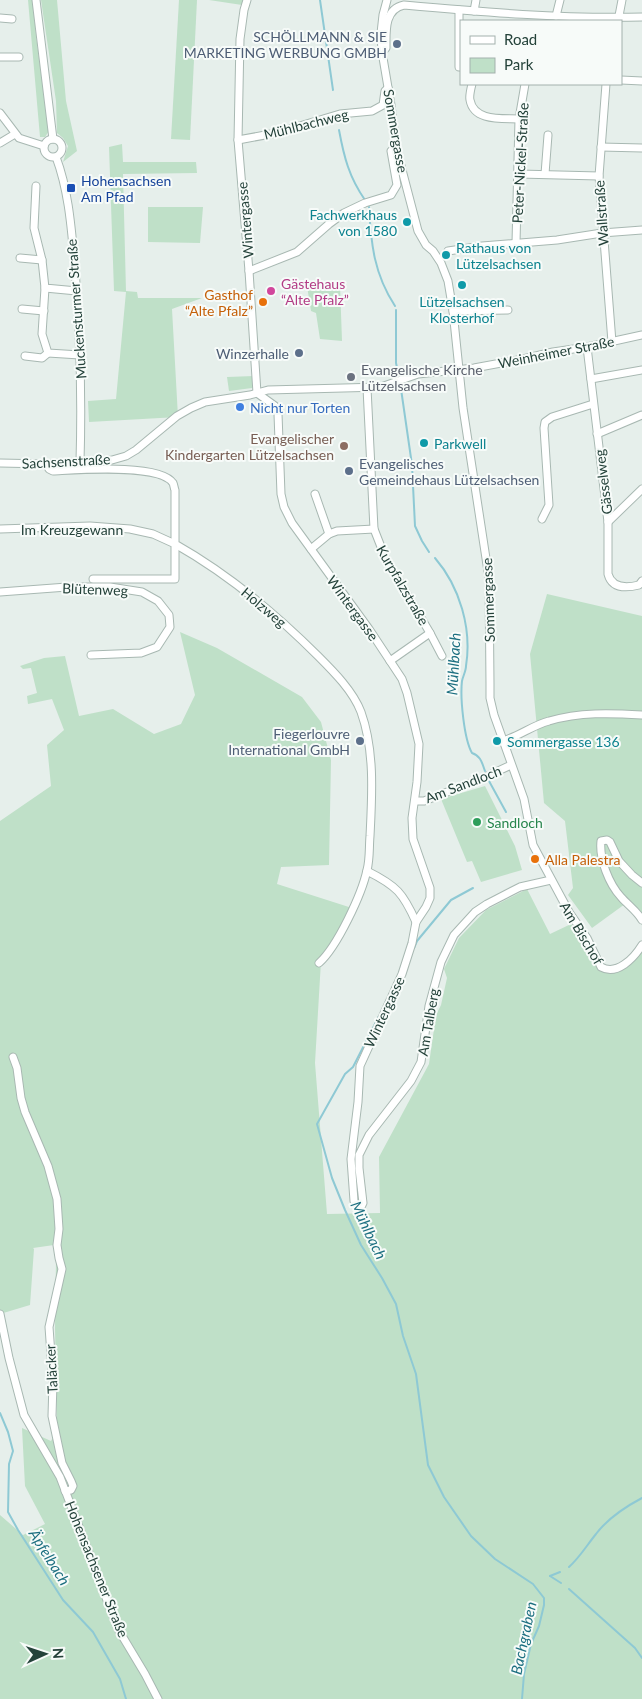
<svg xmlns="http://www.w3.org/2000/svg" width="642" height="1699" viewBox="0 0 642 1699" font-family="Lato,sans-serif">
  <rect width="100%" height="100%" fill="#e6efeb"/>
  <g fill="#bfe0c8">
    <path d="M28 0H33L36 36 49 131 45 137H40Z"/>
    <path d="M41 0H57L66 101 77 151 63 162 68 146 63 138 57 133 56 101Z"/>
    <path d="M179 0H197L190 140 171 139Z"/>
    <path d="M209 0H244L242 5Z"/>
    <path d="M122 144 123 162H196L197 173 123 174 126 291 137 292 138 298H202L172 309 178 417 89 422 88 401 116 399 126 292 114 291 109 147Z"/>
    <path d="M148 207H203L200 243 148 242Z"/>
    <path d="M340 285 342 341 320 339 316 313 311 311 307 286Z"/>
    <path d="M254 376V385L252 388 229 391 227 377Z"/>
    <path d="M547 594 642 616V925L637 916 625 904 592 928 568 895 573 888 565 821 544 803 530 654Z"/>
    <path d="M180 632 217 648 302 697 321 722 331 760 329 865 281 867 277 884 352 908 321 961 315 1063 327 1214 380 1213 379 1157 429 1064 436 1015 441 1005 447 978 444 969 459 938 486 910 527 889 550 934 571 924 599 967 612 968 642 948V1699H0V1515L23 1535 45 1524 25 1486 22 1428 51 1441 58 1428 59 1429 57 1422 55 1329 56 1260 54 1245 33 1248 34 1249 30 1305 0 1314V821L51 786 47 745 64 730 52 699 28 704 27 696 37 693 31 668 23 669 20 666 44 658 65 656 79 716 113 709 154 734 181 724 195 695Z"/>
    <path d="M485 786 515 846 522 870 481 882 472 861 467 862 441 799Z"/>
  </g>
  <g fill="none" stroke-linecap="round" stroke-linejoin="round">
    <g stroke="#8ec9d4" stroke-width="2">
      <path d="M320 0 333 90"/>
      <path d="M339 130C344 157 349 177 365 200"/>
      <path d="M369 207C371 244 374 274 395 306"/>
      <path d="M396 310V363L399 377"/>
      <path d="M400 382 412 465 415 526 422 541 429 552"/>
      <path d="M435 558C460 587 472 629 466 666 466 671 463 676 462 681 460 698 464 739 472 753 481 756 482 763 485 771"/>
      <path d="M489 781 506 812"/>
      <path d="M414 948 417 941 451 900 473 888"/>
      <path d="M379 1016 353 1067 345 1074 317 1124 332 1178 345 1210 361 1245 382 1278 396 1304 403 1336 416 1374 428 1465 444 1497 471 1536 495 1559 533 1584 544 1598V1605L539 1626 531 1644 524 1674 522 1699"/>
      <path d="M0 1413 8 1432 13 1451 9 1464 8 1512 18 1530 63 1600 93 1632 120 1679 126 1699"/>
      <path d="M569 1567C580 1557 587 1545 596 1534 608 1518 625 1507 642 1498"/>
      <path d="M550 1576 561 1583"/>
      <path d="M550 1576 560 1572"/>
      <path d="M569 1589 635 1648 642 1658"/>
    </g>
    <g stroke="#a8b8b2" stroke-width="9">
      <g id="minor">
        <path d="M36 0 53 139"/>
        <path d="M247 0 244 10 240 39 238 140 249 271 257 393 275 406 278 414 281 494 284 507 292 523 369 629 402 679 407 693 419 744 417 782 412 818 413 839 430 888V898L426 907 416 922 412 943 402 974 360 1066 358 1102 351 1159 354 1201 358 1208 361 1207 363 1203 359 1168V1155L369 1135 411 1081 421 1062 429 1006 441 962 454 935 475 912 487 904 520 887 551 880"/>
        <path d="M387 0 383 15 381 33 382 52 391 105 396 147 418 231 426 245 433 251 441 263 448 281 453 311 463 408 489 578 490 684V698L494 715 524 799 533 845 569 912 587 938 601 967C617 976 634 958 642 945"/>
        <path d="M459 10V67H461"/>
        <path d="M474 11 476 0"/>
        <path d="M556 16 560 0"/>
        <path d="M0 18 12 19"/>
        <path d="M618 21 622 0"/>
        <path d="M382 52 386 48C386 32 384 9 404 5 483 12 562 19 642 17"/>
        <path d="M0 57H19"/>
        <path d="M621 80 642 81"/>
        <path d="M472 84C471 88 469 96 470 100 474 122 503 118 519 119"/>
        <path d="M606 84 599 176 612 342"/>
        <path d="M0 113 19 138 44 146"/>
        <circle cx="53" cy="148" r="9"/>
        <path d="M238 140 276 133 340 114 372 111 383 105 385 91 388 88"/>
        <path d="M0 143 15 134"/>
        <path d="M601 147 642 148"/>
        <path d="M56 157C68 189 71 224 74 257 80 326 82 394 80 462"/>
        <path d="M519 174 599 176"/>
        <path d="M545 174 548 135"/>
        <path d="M36 186 34 228 42 260 45 288 77 291"/>
        <path d="M516 243 519 119 525 84"/>
        <path d="M448 251 482 246 557 240 602 233 642 230"/>
        <path d="M20 258 42 260"/>
        <path d="M249 271 297 252 329 224 344 213 365 203 391 195 397 185 391 151 396 147"/>
        <path d="M45 288 42 334 48 353 80 355"/>
        <path d="M22 309 44 311"/>
        <path d="M453 311 508 310"/>
        <path d="M587 347 608 522V574C612 589 627 588 639 585L642 581"/>
        <path d="M25 356 42 358 48 353"/>
        <path d="M591 379 642 370"/>
        <path d="M367 388 374 529 385 557 430 633 442 656"/>
        <path d="M597 434 642 415"/>
        <path d="M0 463 46 464 80 462 112 460 126 456 136 450 177 416 191 408 205 402 250 395 268 390 381 387 418 374 474 368 523 359 553 352 587 347 642 335"/>
        <path d="M46 464 49 469 53 471C76 470 160 463 173 483 174 485 174 488 175 490V544C228 574 275 613 318 656 334 672 353 691 361 712 375 751 372 796 370 836 369 847 370 859 367 870 362 894 337 947 319 963"/>
        <path d="M315 494 329 534"/>
        <path d="M542 519 549 505 544 428 545 422 552 417 593 404"/>
        <path d="M608 522 642 489"/>
        <path d="M0 529 90 526 130 529 153 534 175 544V579H93"/>
        <path d="M311 549 329 534 337 531 374 529"/>
        <path d="M0 592 67 587H110L142 592 158 601 169 615 170 627 157 647 141 653 91 655"/>
        <path d="M390 661 430 633"/>
        <path d="M502 741C518 737 533 725 549 721 580 712 610 713 642 715"/>
        <path d="M415 801H424L481 779 511 765"/>
        <path d="M367 871C397 886 403 893 416 922"/>
        <path d="M642 883 632 875 619 861 610 842 607 840 601 841C599 859 609 884 621 897 628 905 637 911 642 920"/>
        <path d="M13 1057 17 1068 21 1098 25 1112 48 1166 57 1199 59 1229 57 1245 59 1258 62 1269 49 1327 53 1382 52 1416 62 1463 71 1481 73 1486 71 1490 65 1491"/>
        <path d="M0 1314 9 1358 24 1415 60 1477 118 1629 145 1674 158 1699"/>
      </g>
    </g>
    <use href="#minor" stroke="#fff" stroke-width="7"/>
  </g>
  <g fill="#5c6f8a" stroke="#f7fbf9" stroke-width="2">
    <circle cx="397" cy="44" r="5"/>
    <circle cx="299" cy="353" r="5"/>
    <circle cx="349" cy="471" r="5"/>
    <circle cx="360" cy="741" r="5"/>
  </g>
  <rect fill="#1a4fb4" stroke="#f7fbf9" stroke-width="2" x="66" y="183" width="10" height="10" rx="2.5"/>
  <g fill="#0f9aa8" stroke="#f7fbf9" stroke-width="2">
    <circle cx="407" cy="222" r="5"/>
    <circle cx="446" cy="255" r="5"/>
    <circle cx="462" cy="285" r="5"/>
    <circle cx="424" cy="443" r="5"/>
    <circle cx="497" cy="741" r="5"/>
  </g>
  <circle fill="#d1479c" stroke="#f7fbf9" stroke-width="2" cx="271" cy="291" r="5"/>
  <g fill="#e8710a" stroke="#f7fbf9" stroke-width="2">
    <circle cx="263" cy="302" r="5"/>
    <circle cx="535" cy="859" r="5"/>
  </g>
  <circle fill="#6b7280" stroke="#f7fbf9" stroke-width="2" cx="351" cy="377" r="5"/>
  <circle fill="#3f7fe0" stroke="#f7fbf9" stroke-width="2" cx="240" cy="407" r="5"/>
  <circle fill="#8d6e63" stroke="#f7fbf9" stroke-width="2" cx="344" cy="446" r="5"/>
  <circle fill="#2e9e5b" stroke="#f7fbf9" stroke-width="2" cx="477" cy="822" r="5"/>
  <g text-anchor="middle" dominant-baseline="central" stroke-width="4" stroke-linejoin="round" paint-order="stroke">
    <g font-size="14" fill="#4e5e75" stroke="#f7fbf9" text-anchor="end">
      <text x="387" y="36">SCHÖLLMANN &amp; SIE<tspan x="387" dy="16">MARKETING WERBUNG GMBH</tspan></text>
      <text x="289" y="353">Winzerhalle</text>
      <text x="359" y="463" text-anchor="start">Evangelisches<tspan x="359" dy="16">Gemeindehaus Lützelsachsen</tspan></text>
      <text x="350" y="733">Fiegerlouvre<tspan x="350" dy="16">International GmbH</tspan></text>
    </g>
    <g font-size="14" fill="#24423a" stroke="#f7fbf9">
      <text transform="translate(306 124) rotate(-14)">Mühlbachweg</text>
      <text transform="translate(396 131) rotate(80)">Sommergasse</text>
      <text transform="translate(520 163) rotate(-87)">Peter-Nickel-Straße</text>
      <text transform="translate(601 213) rotate(-94)">Wallstraße</text>
      <text transform="translate(245 220) rotate(-95)">Wintergasse</text>
      <text transform="translate(76 309) rotate(-94)">Muckensturmer Straße</text>
      <text transform="translate(556 352) rotate(-11)">Weinheimer Straße</text>
      <text transform="translate(66 461) rotate(-3)">Sachsenstraße</text>
      <text transform="translate(603 482) rotate(-97)">Gässelweg</text>
      <text x="72" y="529">Im Kreuzgewann</text>
      <text transform="translate(403 585) rotate(60)">Kurpfalzstraße</text>
      <text transform="translate(95 589) rotate(2)">Blütenweg</text>
      <text transform="translate(488 600) rotate(-92)">Sommergasse</text>
      <text transform="translate(264 607) rotate(40)">Holzweg</text>
      <text transform="translate(353 608) rotate(54)">Wintergasse</text>
      <text transform="translate(463 784) rotate(-21)">Am Sandloch</text>
      <text transform="translate(582 933) rotate(59)">Am Bischof</text>
      <text transform="translate(384 1012) rotate(-65)">Wintergasse</text>
      <text transform="translate(428 1022) rotate(-80)">Am Talberg</text>
      <text transform="translate(51 1369) rotate(-93)">Taläcker</text>
      <text transform="translate(97 1569) rotate(68)">Hohensachsener Straße</text>
    </g>
    <g font-size="14" fill="#164399" stroke="#f7fbf9" text-anchor="start">
      <text x="81" y="180">Hohensachsen<tspan x="81" dy="16">Am Pfad</tspan></text>
    </g>
    <g font-size="14" fill="#0d838f" stroke="#f7fbf9" text-anchor="start">
      <text x="397" y="214" text-anchor="end">Fachwerkhaus<tspan x="397" dy="16">von 1580</tspan></text>
      <text x="456" y="247">Rathaus von<tspan x="456" dy="16">Lützelsachsen</tspan></text>
      <text x="462" y="301" text-anchor="middle">Lützelsachsen<tspan x="462" dy="16">Klosterhof</tspan></text>
      <text x="434" y="443">Parkwell</text>
      <text x="507" y="741">Sommergasse 136</text>
    </g>
    <g font-size="14" fill="#b23c85" stroke="#f7fbf9" text-anchor="start">
      <text x="281" y="283">Gästehaus<tspan x="281" dy="16">“Alte Pfalz”</tspan></text>
    </g>
    <g font-size="14" fill="#c56008" stroke="#f7fbf9" text-anchor="end">
      <text x="253" y="294">Gasthof<tspan x="253" dy="16">“Alte Pfalz”</tspan></text>
      <text x="545" y="859" text-anchor="start">Alla Palestra</text>
    </g>
    <g font-size="14" fill="#5b616d" stroke="#f7fbf9" text-anchor="start">
      <text x="361" y="369">Evangelische Kirche<tspan x="361" dy="16">Lützelsachsen</tspan></text>
    </g>
    <g font-size="14" fill="#366cbe" stroke="#f7fbf9" text-anchor="start">
      <text x="250" y="407">Nicht nur Torten</text>
    </g>
    <g font-size="14" fill="#785e54" stroke="#f7fbf9" text-anchor="end">
      <text x="334" y="438">Evangelischer<tspan x="334" dy="16">Kindergarten Lützelsachsen</tspan></text>
    </g>
    <g font-size="14" fill="#27864d" stroke="#f7fbf9" text-anchor="start">
      <text x="487" y="822">Sandloch</text>
    </g>
    <g font-size="15" font-style="italic" fill="#1c6f80" stroke="#f7fbf9">
      <text transform="translate(453 664) rotate(-87)">Mühlbach</text>
      <text transform="translate(369 1230) rotate(64)">Mühlbach</text>
      <text transform="translate(50 1557) rotate(58)">Äpfelbach</text>
      <text transform="translate(523 1638) rotate(-78)">Bachgraben</text>
    </g>
  </g>
  <rect x="460" y="20" width="162" height="65" fill="#f7fbf9" stroke="#a3b1ad"/>
  <rect x="470" y="36" width="25" height="8" fill="#ffffff" stroke="#a3b1ad"/>
  <text x="504" y="45" font-size="15" fill="#24423a">Road</text>
  <rect x="470" y="58" width="25" height="15" fill="#bfe0c8" stroke="#a3b1ad"/>
  <text x="504" y="70" font-size="15" fill="#24423a">Park</text>
  <g transform="translate(45 1654) rotate(87)" stroke="#f7fbf9" stroke-width="4" paint-order="stroke">
  <path d="M0-4L9 19L0 12L-9 19Z" fill="#24423a"/>
  <text y="-8" font-size="14" font-weight="bold" text-anchor="middle" fill="#24423a">N</text>
  </g>
</svg>
